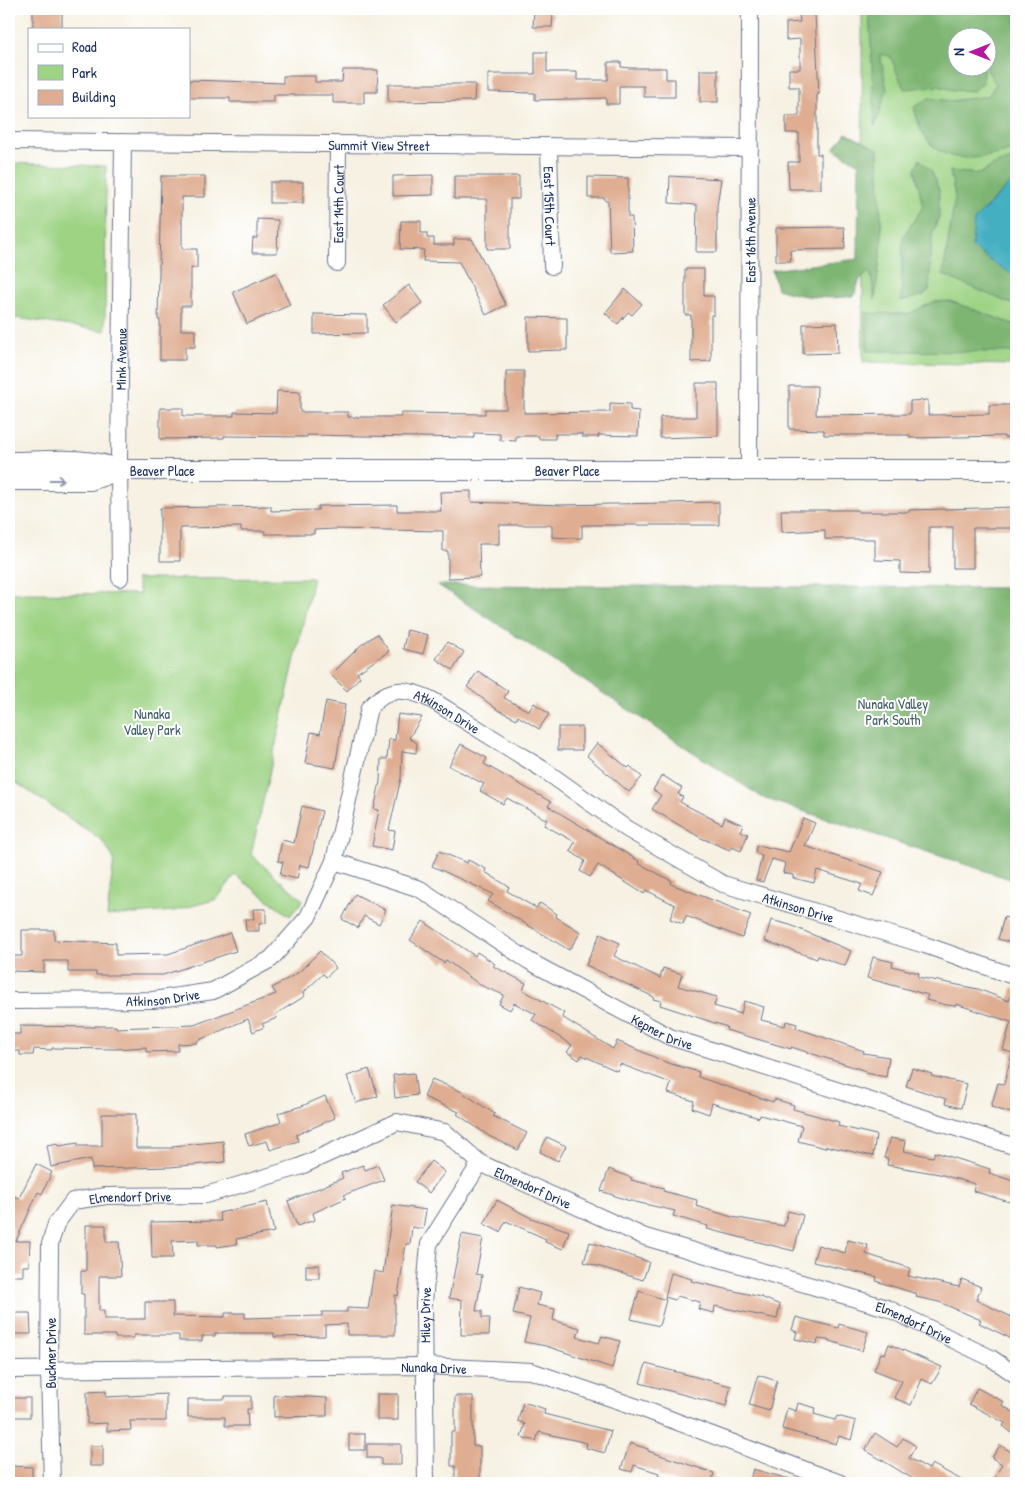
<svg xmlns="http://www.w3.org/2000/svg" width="1025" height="1492" viewBox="0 0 1025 1492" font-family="'Patrick Hand',sans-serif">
  <rect width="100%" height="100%" fill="#fff"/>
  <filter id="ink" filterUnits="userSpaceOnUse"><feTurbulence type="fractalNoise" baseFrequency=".02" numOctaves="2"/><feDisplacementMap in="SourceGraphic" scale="10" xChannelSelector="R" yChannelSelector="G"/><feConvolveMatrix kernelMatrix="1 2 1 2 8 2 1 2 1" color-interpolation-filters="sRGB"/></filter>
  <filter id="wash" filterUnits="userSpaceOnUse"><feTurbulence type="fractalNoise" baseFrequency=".0096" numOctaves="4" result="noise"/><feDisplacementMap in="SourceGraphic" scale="20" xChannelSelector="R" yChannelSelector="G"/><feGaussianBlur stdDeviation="1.12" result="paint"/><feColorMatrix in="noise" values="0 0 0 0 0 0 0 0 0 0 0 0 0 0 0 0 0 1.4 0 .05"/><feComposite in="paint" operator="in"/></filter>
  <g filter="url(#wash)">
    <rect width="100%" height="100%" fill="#f6f1e2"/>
    <g fill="#9ed384" stroke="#5c8171" fill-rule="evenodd">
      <path d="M862 9H1016V178L991 202 981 254 1016 276V365L863 362ZM958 38H988V68H958Z"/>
      <path d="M9 163 106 166 105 331 9 317Z"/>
      <path d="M313 578 251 855 303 900 290 916 235 875 217 899 174 911 107 916 114 859 102 840 9 778V593L140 594 136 579Z"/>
    </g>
    <g fill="#7eb572" stroke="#4c7268">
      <path d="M869 9H1016V149C983 159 941 169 921 130 918 123 916 115 914 107L929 98 950 101 988 96 996 84 986 68 988 38H958V68H983V83L973 91 953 90 938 86 904 89 890 56 880 54 887 89 875 127Z"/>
      <path d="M846 133 878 149 882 242 875 300 870 271 860 279 854 296C829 300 801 297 777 289L772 270 858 259 859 164 834 149Z"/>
      <path d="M920 159 932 172 939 190V217L932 235 929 290 922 296 901 301 903 237 923 207 915 169Z"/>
      <path d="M1016 160V178L991 202 981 254 1016 276V306L943 275 955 197 950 171 979 174 998 163Z"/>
      <path d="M950 301 1016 325V352L867 351 866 313 908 314 933 302Z"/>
      <path d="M438 585 1016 588V881L763 798Z"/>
    </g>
    <path fill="#44afc2" stroke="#306f90" d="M1016 178V276L995 264 972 247 974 220Z"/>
    <g id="blocks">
      <g fill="#dfad91">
        <rect x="33" y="9" width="29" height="20"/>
        <path d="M534 9H548V13H553L552 27H533Z"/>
        <path d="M799 14H815L819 94H817V154H821V189H789L788 162H799V133H786V116H799V87H789V69H800V39L786 40V23L800 22Z"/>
        <path d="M535 52H547V72H577V80H608V62H621V67L630 68H666V79H675V97H644V86H619V104H606V98L535 100V93L488 92V74H535Z"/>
        <path d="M343 70H378L377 92H364V103H333V95H274V102H230V98H189V80L283 83V76H315V82H342Z"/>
        <rect x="700" y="70" width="18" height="32"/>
        <path d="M388 84H475L474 101 388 102Z"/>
        <path d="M433 175V195L393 196V176Z"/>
        <path d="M161 176H205V197H182V249H197V268H191V306H181V330H195V347H185V360H160V320H158Z"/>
        <path d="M454 176H519V199H510V249H487V199H454Z"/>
        <path d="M670 176 721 179 717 206V252H696L697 205 669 203Z"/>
        <path d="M588 177 628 178V217H632L633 251 610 252 608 201H605V198H588Z"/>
        <rect x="270" y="182" width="33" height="21"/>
        <path d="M257 219 278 220 277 253H252L253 238H257Z"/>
        <path d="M401 221H421V233H427V238H434V245H454V239H472L506 305 486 315 459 262 423 261 424 250 400 249Z"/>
        <path d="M844 227 845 249 790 250 791 261H776V228Z"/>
        <path d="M685 269H704V296H714V315H711V361L691 362V315H685Z"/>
        <path d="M276 273 290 305 247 324 233 292Z"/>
        <path d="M409 285 422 303 396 322 383 305Z"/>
        <path d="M625 289 642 304 632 315 628 312 618 324 605 313Z"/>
        <path d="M314 314 367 315V333L314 334Z"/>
        <path d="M528 317 567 318V350L528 351Z"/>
        <path d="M837 323 838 353 803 354V324Z"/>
        <path d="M506 371H524V413L610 412V403L630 404V410L639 411 638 436 598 435 599 437H582V434H555V439H539V436H516V441L500 440V434L474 433V438L307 435V437L224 436V438L160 439V408H183V416H234V412L276 413 277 391 300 392V412H348V417H401V413L485 414V409H506Z"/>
        <path d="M696 383H718V436L660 438V417H696Z"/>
        <path d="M789 386H817L816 415 910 414V401L928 400V415L989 414V405H1016V437L1004 438V436L910 438V435H824V430L789 429Z"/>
        <path d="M471 491V502L562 505 719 502V525H582V538H570L552 537V525H499V544H479L480 577 448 578V551H443V531L335 529 314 530V534H265V531H241V527L180 528V561H160V508L271 506V511L318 510V506L397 505V511H441L440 492Z"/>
        <path d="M1016 507V528H973V568H953V527H929V574L900 573V561L875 560V539H825V530L782 532 781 510H858V512H909V510Z"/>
        <path d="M407 630 428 635 423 654 403 649Z"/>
        <path d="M377 634 389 651 357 673 360 677 347 691 331 675 361 645Z"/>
        <path d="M447 642 464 652 453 670 436 659Z"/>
        <path d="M478 671 508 691 504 698 529 711 534 703 549 714 539 729 518 716 517 719 498 710 467 687Z"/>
        <path d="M326 701 345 705 335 768 305 763 311 732 320 734Z"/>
        <path d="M398 714 422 717 409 738 417 743 416 753 402 751 401 778 389 830 395 831 392 850 372 846 379 810 374 809 380 782 381 759H387L389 739 395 740Z"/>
        <rect x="558" y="727" width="24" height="23"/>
        <path d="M597 743 628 768 630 766 642 777 629 792 587 756Z"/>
        <path d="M461 744 487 758 484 764 551 802 548 806 639 861 638 863 672 881 671 884 751 915 742 938 686 916 683 924 670 919 675 905 646 890 644 894 598 865 590 877 580 871 585 861 570 851 575 842 544 825 547 820 507 798 503 804 480 791 484 784 449 766Z"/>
        <path d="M662 775 682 788 678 794 683 797 680 802 722 824 725 817 743 825 740 831 748 834 741 851 732 847 730 850 701 838 652 809 661 795 653 790Z"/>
        <path d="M302 806 322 811 309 867 300 865 297 879 280 875 283 862 278 861 282 840 294 843Z"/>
        <path d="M803 818 815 823 805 846 883 872 873 896 859 891 862 884 817 870 814 883 793 878V875L783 873 785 863 772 859 763 882 756 880 762 856 755 853 757 845 789 852Z"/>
        <path d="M439 851 467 863 468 860 486 869 485 872 509 887 507 891 536 908 540 903 557 914 556 917 581 932 569 950 488 901 493 894 432 866Z"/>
        <path d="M355 894 386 910 379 924 364 916 358 928 342 919Z"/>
        <path d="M253 909H266V923L259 924V931H246L245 919H254Z"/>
        <path d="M1004 917 1016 921V944L998 939Z"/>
        <path d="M771 920 790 925 851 951 845 966 818 956 817 959 765 941Z"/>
        <path d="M423 921 475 956 477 952 495 964 493 966 526 983 523 990 564 1013 562 1017 613 1049 617 1041 668 1063 699 1072 698 1077 773 1102 774 1099 794 1105 793 1109 839 1122 838 1126 876 1135 873 1156 826 1146 825 1148 798 1141 802 1126 760 1115 759 1118 712 1103 709 1114 692 1108 694 1101 668 1093 671 1083 620 1064 617 1071 582 1055 579 1060 567 1052 572 1045 532 1020 536 1014 514 1003 510 1010 499 1004 504 995 480 985 446 960 444 963 410 940Z"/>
        <path d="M22 930H54V940L116 943V955L168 954 230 933 236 951 163 975H96V972H68V961H44V972L9 971V956H22Z"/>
        <path d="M600 934 620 943 614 956 660 978 663 968 682 974 678 986 717 997 714 1006 741 1014 744 1001 764 1007 761 1020 785 1026 786 1021 797 1024 796 1028 864 1051 863 1053 889 1057 886 1077 866 1073V1071L791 1047V1049L726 1030 727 1027 660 1005 661 1001 653 999 654 997 586 965Z"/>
        <path d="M320 951 336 968 326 977 323 974 303 993 305 996 276 1014 277 1018 262 1024 264 1027 253 1032 248 1019 197 1041V1043L178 1044V1051L146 1052V1047L116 1049 52 1048V1050L34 1049 33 1055H20V1051H9V1034H20V1026L95 1027V1026H116V1028L194 1025 276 994 272 988 299 972Z"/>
        <path d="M873 957 893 962 892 966 919 973 918 977 978 989 1009 1001 1012 988H1016V1094L1011 1113 991 1107 998 1083 1004 1084 1012 1053 1003 1050 1011 1022 956 1004V1006L947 1005 926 1000 928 995 867 978Z"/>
        <path d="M912 1068 932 1074 931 1076 967 1084 961 1108 945 1104 946 1099 906 1086Z"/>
        <path d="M369 1069 378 1096 356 1103 347 1076Z"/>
        <path d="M414 1073 417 1095 395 1098 393 1075Z"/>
        <path d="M432 1079 460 1091 495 1114 493 1116 527 1133 518 1150 489 1136 457 1114 459 1112 424 1097Z"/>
        <path d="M325 1096 335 1118 296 1135 298 1141 270 1150 267 1141 249 1146 245 1134 276 1124 281 1121 278 1113 302 1106Z"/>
        <path d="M102 1114H136V1148H173V1146L223 1141 225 1162 170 1167 92 1169 91 1159 51 1167 47 1145 58 1143 59 1146 78 1143V1146H102Z"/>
        <path d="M547 1137 566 1146 558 1161 540 1152Z"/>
        <path d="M890 1138 906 1141 904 1151 933 1157 935 1152 990 1169 989 1173 1016 1182V1204L973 1191 975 1184 939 1174 887 1165 888 1159 884 1158Z"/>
        <path d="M431 1161 445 1172 429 1193 415 1182Z"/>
        <path d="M36 1164 52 1172 42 1194 38 1192 16 1241H30L29 1266H23V1276H9V1260H12V1227L9 1226V1194L19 1198Z"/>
        <path d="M363 1165 365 1170 378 1165 384 1180 344 1195 346 1198 313 1213 315 1220 297 1226 288 1201 343 1178 341 1173Z"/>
        <path d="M609 1169 632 1178 631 1180 664 1188 663 1191 697 1200 696 1206 732 1217 784 1226 788 1211 803 1215 794 1251 707 1229 708 1226 673 1216 675 1211 627 1200 601 1191Z"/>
        <path d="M497 1200 531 1218 569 1231 563 1249 545 1242 546 1239 506 1221 500 1232 484 1224Z"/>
        <path d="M267 1202 274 1232 236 1239 237 1244 217 1247V1245H198V1240L172 1241 173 1258H152L151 1222 221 1221 219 1213Z"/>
        <path d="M393 1205 426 1210 423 1229 412 1227 410 1244H406L398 1296 395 1295V1335H347V1324L325 1325V1336L274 1337V1333H215V1336H202V1341H179V1335H134V1338H115V1335H84V1294H81V1271H86V1225H106V1242H119L121 1276H99V1311H104V1319H145V1302H173V1316L225 1317V1313H245V1318L322 1316V1312H347V1308L368 1309 374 1271 383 1273Z"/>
        <path d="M462 1234 483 1238 476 1274 482 1275 476 1311H482V1318H490L489 1335H461L462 1300 449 1298Z"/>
        <path d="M848 1240 868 1245 866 1254 910 1268 908 1276 959 1287 962 1279 981 1287 976 1300 1016 1319V1341L979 1323 981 1320 939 1302 916 1297 917 1294 876 1281 877 1277 813 1262 818 1245 845 1253Z"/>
        <path d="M590 1242 649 1262 643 1280 584 1262Z"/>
        <rect x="306" y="1265" width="13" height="13"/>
        <path d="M671 1273 692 1279 691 1281 761 1297 780 1305 777 1319 715 1306 714 1313 698 1309 700 1302 677 1296 675 1300 665 1297Z"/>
        <path d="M519 1287 540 1293 537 1305 555 1309 553 1320 580 1328 577 1337 599 1343 602 1336 620 1341 612 1368 546 1346 524 1342 530 1318 513 1314Z"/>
        <path d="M639 1291 666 1300 659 1326 631 1319Z"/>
        <path d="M9 1313H30L31 1334H9Z"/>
        <path d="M796 1317 838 1328 839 1324 868 1332 862 1351 827 1340 818 1339 817 1344 795 1339 797 1332 792 1330Z"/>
        <path d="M889 1344 942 1367 932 1384 922 1379 911 1405 894 1398 902 1381 874 1370 881 1353 885 1354Z"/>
        <path d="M646 1364 731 1386 726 1406 640 1383Z"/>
        <path d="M758 1375 777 1381 769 1411 749 1405Z"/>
        <path d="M977 1388 1004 1402 1002 1405 1013 1412 1016 1407V1436L1003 1426 1005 1423 969 1404Z"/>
        <path d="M106 1391V1397L166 1394V1421H130L131 1430 107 1431V1423L87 1424V1392Z"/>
        <rect x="377" y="1394" width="21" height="26"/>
        <path d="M274 1395 327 1398V1416L274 1417Z"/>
        <path d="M225 1396H251V1409H247L248 1426H225V1417H188V1399H225Z"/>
        <path d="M455 1396H473V1446H480V1483H455V1466H451V1432H455Z"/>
        <rect x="9" y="1398" width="21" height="19"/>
        <path d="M523 1402 545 1409 544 1414 611 1431 605 1453 586 1448 587 1443 539 1432 536 1441 521 1437 525 1424 518 1421Z"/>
        <path d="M798 1403 816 1408 814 1414 835 1420 837 1416 856 1421 851 1440 839 1436 836 1444 782 1429 787 1408 796 1411Z"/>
        <path d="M875 1433 897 1447 903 1438 916 1446 909 1458 929 1469 932 1464 967 1483H920L865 1450Z"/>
        <rect x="349" y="1434" width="16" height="16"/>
        <path d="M630 1443 648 1449V1451L714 1473 711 1483H677L658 1476 659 1473 634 1465 632 1472 621 1469Z"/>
        <path d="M367 1444H401V1465H381V1458H367Z"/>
        <path d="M1000 1445 1016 1455 1009 1467 1016 1471V1483H992L1002 1464 992 1458Z"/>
        <rect x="90" y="1446" width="13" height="20"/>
        <path d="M10 1466 32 1467V1483H10Z"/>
        <path d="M753 1469 792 1480V1483H749Z"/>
      </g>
    </g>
  </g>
  <g filter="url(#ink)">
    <use href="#blocks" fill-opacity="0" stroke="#68738c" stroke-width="1"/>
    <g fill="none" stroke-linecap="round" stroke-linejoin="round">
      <g stroke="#68738c" stroke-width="18">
        <g id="minor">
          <path id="s1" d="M9 141 750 148"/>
          <path id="s2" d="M549 146 552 266"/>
          <path id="s3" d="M337 263 338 145"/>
          <path id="s4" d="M749 470 750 9"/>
          <path id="s5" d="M120 578 119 457 123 142"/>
          <path id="s6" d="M334 861 420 889 529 961 670 1037 1016 1147"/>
          <path id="s7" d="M9 1001 153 1000 213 991 271 959 308 917 334 861 369 708C390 685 406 688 432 700L544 770 627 829 723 884 925 945 1016 977"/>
          <path id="s8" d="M9 1370 426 1366 531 1371 643 1409 840 1483"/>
          <path id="s9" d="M52 1483 49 1371 50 1244 56 1224 73 1201 106 1196 206 1195 299 1167 397 1122 445 1132 480 1163 645 1237 887 1308 991 1358 1016 1375"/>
          <path id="s10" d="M426 1483 424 1303 429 1244 480 1163"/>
        </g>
      </g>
      <g stroke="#68738c" stroke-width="22">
        <g id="tertiary">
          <path d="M9 462C45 462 86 456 119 470"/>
          <path id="s11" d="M9 480H90L119 470H1016"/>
        </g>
      </g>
      <use href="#minor" stroke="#fff" stroke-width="16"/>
      <use href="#tertiary" stroke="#fff" stroke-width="20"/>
    </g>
    <defs><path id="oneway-shaft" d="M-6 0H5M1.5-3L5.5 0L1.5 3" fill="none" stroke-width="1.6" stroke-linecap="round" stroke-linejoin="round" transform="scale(1.25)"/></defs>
    <use stroke="#8d97ae" href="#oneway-shaft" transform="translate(57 480)"/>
  </g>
  <g text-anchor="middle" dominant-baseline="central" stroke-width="4" stroke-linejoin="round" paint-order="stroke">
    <g font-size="14" fill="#1b2f5e" stroke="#fff">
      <text stroke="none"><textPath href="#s1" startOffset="370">Summit View Street</textPath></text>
      <text stroke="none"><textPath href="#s3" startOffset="59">East 14th Court</textPath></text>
      <text stroke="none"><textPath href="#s2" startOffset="60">East 15th Court</textPath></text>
      <text stroke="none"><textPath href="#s4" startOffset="230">East 16th Avenue</textPath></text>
      <text stroke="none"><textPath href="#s5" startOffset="219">Mink Avenue</textPath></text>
      <text stroke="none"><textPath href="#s11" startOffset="155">Beaver Place</textPath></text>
      <text stroke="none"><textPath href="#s11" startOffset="560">Beaver Place</textPath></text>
      <text stroke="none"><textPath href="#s7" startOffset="634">Atkinson Drive</textPath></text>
      <text stroke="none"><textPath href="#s7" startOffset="1039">Atkinson Drive</textPath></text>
      <text stroke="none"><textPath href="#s7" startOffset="154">Atkinson Drive</textPath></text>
      <text stroke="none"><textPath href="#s6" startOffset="372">Kepner Drive</textPath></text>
      <text stroke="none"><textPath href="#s9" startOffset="781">Elmendorf Drive</textPath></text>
      <text stroke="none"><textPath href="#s9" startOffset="346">Elmendorf Drive</textPath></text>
      <text stroke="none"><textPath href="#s10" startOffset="168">Miley Drive</textPath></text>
      <text stroke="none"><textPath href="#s9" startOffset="1186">Elmendorf Drive</textPath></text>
      <text transform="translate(50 1353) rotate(-90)">Buckner Drive</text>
      <text stroke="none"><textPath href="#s8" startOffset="425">Nunaka Drive</textPath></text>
    </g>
    <g font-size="14" fill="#426069" stroke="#fff">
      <text x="893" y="703">Nunaka Valley<tspan x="893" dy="16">Park South</tspan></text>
      <text x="152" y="713">Nunaka<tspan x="152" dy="16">Valley Park</tspan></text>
    </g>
  </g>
  <rect width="1025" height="1492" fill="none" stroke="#fff" stroke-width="30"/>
  <rect x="28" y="28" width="162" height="90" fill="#ffffff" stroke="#a4acbf"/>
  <rect x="38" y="44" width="25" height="8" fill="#ffffff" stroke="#a4acbf"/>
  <text x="72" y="52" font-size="15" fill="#1b2f5e">Road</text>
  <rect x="38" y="65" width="25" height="15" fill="#9ed384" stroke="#a4acbf"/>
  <text x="72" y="78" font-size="15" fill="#1b2f5e">Park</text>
  <rect x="38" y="90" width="25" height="15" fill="#dfad91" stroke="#a4acbf"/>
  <text x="72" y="102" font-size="15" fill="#1b2f5e">Building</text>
  <g transform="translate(972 52) rotate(270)"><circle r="24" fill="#ffffff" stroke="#a4acbf"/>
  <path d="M0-4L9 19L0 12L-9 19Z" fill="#b5179e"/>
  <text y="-8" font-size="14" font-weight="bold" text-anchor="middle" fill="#1b2f5e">N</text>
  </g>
</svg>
